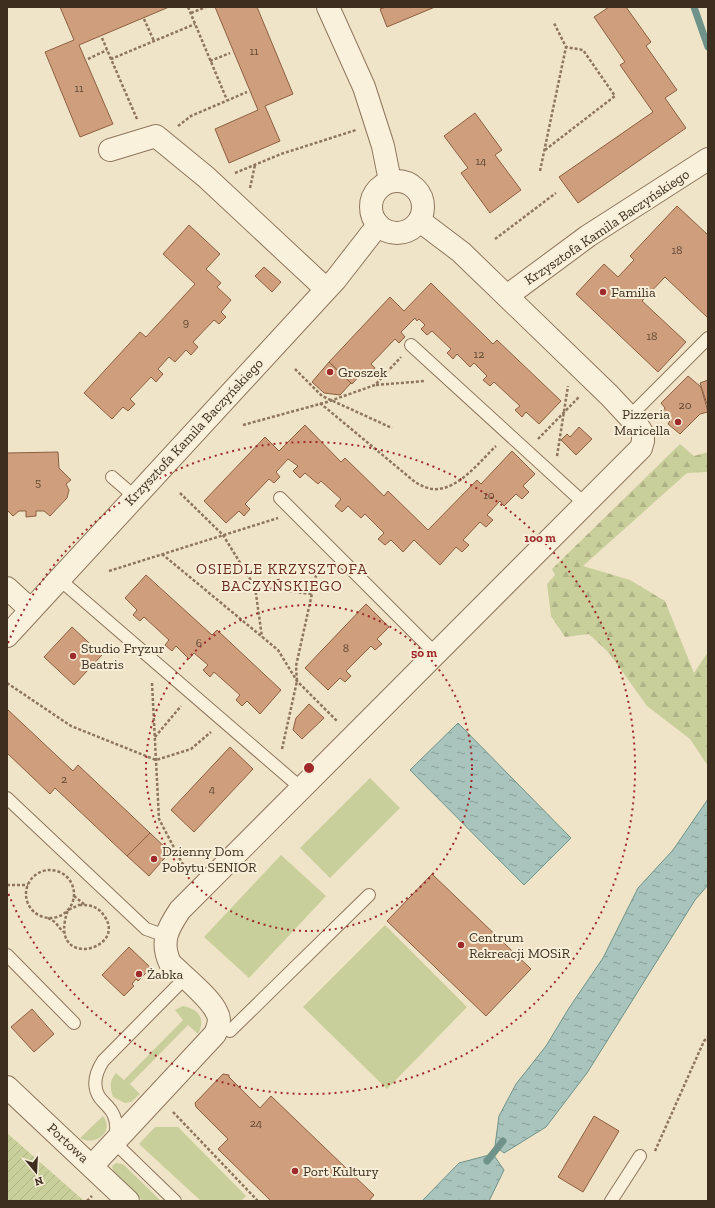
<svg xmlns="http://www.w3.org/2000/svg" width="715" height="1208" viewBox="0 0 715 1208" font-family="'Zilla Slab',serif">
  <defs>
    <pattern id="forest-firs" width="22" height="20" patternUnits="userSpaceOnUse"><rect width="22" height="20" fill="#c9cf9b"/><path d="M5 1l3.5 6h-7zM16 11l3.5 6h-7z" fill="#aeb285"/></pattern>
    <pattern id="garden-furrows" width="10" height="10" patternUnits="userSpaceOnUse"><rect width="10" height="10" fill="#c9cf9b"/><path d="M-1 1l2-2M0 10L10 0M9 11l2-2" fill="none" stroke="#aeb285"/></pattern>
    <pattern id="water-ripples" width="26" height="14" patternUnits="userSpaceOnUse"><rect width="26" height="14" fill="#a9c4bc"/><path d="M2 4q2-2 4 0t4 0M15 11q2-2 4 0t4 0" fill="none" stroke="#8ba098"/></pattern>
  </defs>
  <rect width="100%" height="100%" fill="#f0e4c8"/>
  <g fill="#c9cf9b">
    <path d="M370 778 400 808 330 878 300 848Z"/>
    <path d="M281 855 326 896 249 978 204 937Z"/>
    <path d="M385 925 467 1007 387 1089 303 1007Z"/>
    <path d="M183 1006C199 1009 206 1019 198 1034L188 1025 130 1084 140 1094 131 1102 125 1103 113 1097C110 1087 109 1081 116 1073L124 1080 183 1020 175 1010Z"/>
    <path d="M103 1116C115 1131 96 1147 80 1138Z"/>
    <path d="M155 1127H178L246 1196 241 1201H201L139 1144Z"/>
    <path d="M116 1163 123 1164 161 1201H143L114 1173 112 1166Z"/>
  </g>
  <path fill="url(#forest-firs)" d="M680 444 694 456 708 452V472L687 473 583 566 630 580 665 601 694 673 708 652V766L690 739 647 706 609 653 589 634 565 637 551 616 547 584 555 575 552 569Z"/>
  <path fill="url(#garden-furrows)" d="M7 1133 83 1200 7 1201Z"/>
  <g fill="url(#water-ripples)" stroke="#6f938a">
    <path d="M458 723 571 838 524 885 410 770Z"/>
    <path d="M708 799V885L695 900 587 1073 546 1127 504 1153 495 1146 499 1116 516 1084 546 1046 569 1008 603 958 638 888 673 850Z"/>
    <path d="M493 1154 504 1170 489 1201H422L459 1163Z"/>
  </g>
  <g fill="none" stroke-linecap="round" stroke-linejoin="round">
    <g stroke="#6f938a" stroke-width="7">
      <path d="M694 7 708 47"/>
      <path d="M487 1161 503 1141"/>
    </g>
  </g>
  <g fill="#cf9f7d" stroke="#8d5f41">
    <path d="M60 7H169L79 45 113 124 80 137 45 52 74 40Z"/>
    <path d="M215 7H257L293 94 265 106 280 141 229 163 215 129 258 110Z"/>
    <path d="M386 7H435L387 27 380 9Z"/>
    <path d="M609 7H626L651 42 646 46 677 90 665 98 686 128 578 203 559 177 653 112 620 65 625 62 594 17Z"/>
    <path d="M475 113 502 150 495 155 521 190 490 213 461 173 468 168 444 136Z"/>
    <path d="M677 206 708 235V318L665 277 642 301 686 342 658 372 576 294 604 264 618 277 634 260 630 256Z"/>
    <path d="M189 225 220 254 206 269 221 283 217 287 231 300 221 312 226 317 219 324 214 320 193 342 198 347 191 355 186 350 175 362 169 357 158 369 163 374 156 382 151 377 130 399 135 404 128 411 123 407 112 419 84 393 140 332 146 337 195 284 163 254Z"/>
    <path d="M264 267 281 282 272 292 255 276Z"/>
    <path d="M431 283 493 344 497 340 561 401 539 424 526 412 522 417 515 410 520 406 494 382 490 386 483 380 487 376 474 363 470 367 457 354 453 359 447 353 451 349 432 331 427 335 421 329 425 325 419 319 417 321 415 318 401 332 405 337 399 343 395 339 371 364 375 368 369 375 364 371 352 384 329 362 390 297 404 311Z"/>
    <path d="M329 362 351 383 340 395 324 393 312 382Z"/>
    <path d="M688 376 701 387 708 412 700 414 680 434 668 424 671 419 661 413 665 408 661 403Z"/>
    <path d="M708 380V407L700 383Z"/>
    <path d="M305 425 341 462 345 458 384 496 388 491 428 530 477 480 481 484 512 451 535 474 523 486 529 492 522 499 516 494 504 506 500 501 487 515 493 520 486 527 480 522 463 540 469 545 462 552 456 547 440 565 414 540 403 552 391 540 385 545 378 539 384 533 365 514 361 518 348 506 342 512 335 506 341 499 321 481 318 484 305 473 300 478 293 471 298 466 288 459 276 472 280 477 274 483 269 479 245 504 250 509 244 516 239 511 226 523 204 501 265 437 279 451Z"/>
    <path d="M579 427 592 439 576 455 561 440 567 434 570 437Z"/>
    <path d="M58 452 59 468 71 480 66 484 69 490 67 498 50 516 44 511H36V516L26 517V511H19L13 516 7 510V453Z"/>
    <path d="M146 575 212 635 217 630 281 690 260 714 247 701 242 706 236 700 240 695 214 672 210 677 203 670 208 665 194 653 189 659 176 646 172 651 165 645 169 640 144 617 140 621 133 615 137 610 125 598Z"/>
    <path d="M366 604 389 627 377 639 382 644 375 650 371 646 346 671 351 676 345 682 340 678 328 690 305 668Z"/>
    <path d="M72 627 102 655 74 685 44 657Z"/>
    <path d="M309 704 324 718 302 739 293 730 296 718Z"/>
    <path d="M7 709 73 771 78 765 150 833 127 856 55 788 50 794 7 753Z"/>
    <path d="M230 747 253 769 194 832 171 810Z"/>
    <path d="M150 833 170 852 149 876 127 856Z"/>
    <path d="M432 874 531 969 486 1016 387 921Z"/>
    <path d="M129 947 151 968 138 981 136 979 132 984 134 986 124 996 102 975Z"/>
    <path d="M32 1009 54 1034 34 1052 11 1027Z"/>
    <path d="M223 1074 229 1075V1077L260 1108 271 1096 374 1195 369 1201H271L218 1149 228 1139 196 1107 195 1103Z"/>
    <path d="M594 1116 619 1131 583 1192 558 1177Z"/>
  </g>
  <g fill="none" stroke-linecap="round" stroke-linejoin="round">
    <g stroke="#8d765c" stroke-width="14">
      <g id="lane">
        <path d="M411 345 585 504"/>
        <path d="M629 417 708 338"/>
        <path d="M112 477 135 497"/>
        <path d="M280 498 436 654"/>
        <path d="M59 579 301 788"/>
        <path d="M7 798 146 929 166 936"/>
        <path d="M7 955 74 1023"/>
        <path d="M230 1031 369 895"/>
        <path d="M175 1201 114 1142C117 1132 118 1122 112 1112 109 1107 104 1103 100 1098 91 1085 96 1072 103 1061L185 978"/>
        <path d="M611 1201 640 1156"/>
      </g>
    </g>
    <g stroke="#8d765c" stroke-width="24">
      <g id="street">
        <path d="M328 7 364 87 383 146 390 181"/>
        <path d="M110 150 156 136 206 177 326 289"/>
        <circle cx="397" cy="207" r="26"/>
        <path d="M507 296 588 236 708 159"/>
        <path d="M7 588 31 610"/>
        <path d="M7 636 336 279 378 225"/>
        <path d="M7 1087 128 1201"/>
        <path d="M92 1166 215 1034C218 1027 221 1020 217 1013 211 998 182 975 170 963 160 941 168 928 180 910L641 448 643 441V434L638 426 609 395 461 252 420 221"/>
      </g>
    </g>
    <g stroke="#8d765c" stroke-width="2.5" stroke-dasharray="3 2" stroke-linecap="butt">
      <path d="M188 7 227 100"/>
      <path d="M191 13 206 7"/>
      <path d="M144 19 154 41"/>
      <path d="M102 38 111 59"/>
      <path d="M88 59 107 50"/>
      <path d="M210 61 230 53"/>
      <path d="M137 119 111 59 195 24"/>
      <path d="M178 126 191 116 247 92"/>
      <path d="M545 150 615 96 583 50 566 47"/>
      <path d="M540 171 566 47 554 23"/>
      <path d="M235 173 281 154 356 130"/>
      <path d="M250 188 255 165"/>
      <path d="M495 239 556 193"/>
      <path d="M295 369 322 396 392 428"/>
      <path d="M376 385 425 381"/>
      <path d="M320 403 415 482C420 485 426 488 432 489 457 492 480 461 496 446"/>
      <path d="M243 425 327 402 375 385 401 357"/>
      <path d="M538 439 579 397"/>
      <path d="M557 456 568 386"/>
      <path d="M180 493 223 535 255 587 312 594"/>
      <path d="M162 554 278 650 297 681 337 721"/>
      <path d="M109 571 278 518"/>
      <path d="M255 587 262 637"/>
      <path d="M7 683 71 726 156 760 191 749 211 732"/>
      <path d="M152 683 159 819 182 863 189 871"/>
      <path d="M155 737 181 706"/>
      <path d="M282 749 297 681 296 666 319 562"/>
      <circle cx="50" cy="894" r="24"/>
      <path d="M7 885H28"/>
      <path d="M74 896 85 905"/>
      <path d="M79 905C91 905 98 906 105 917 127 951 46 970 68 910Z"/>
      <path d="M48 918 55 922 63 932"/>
      <path d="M173 1112 257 1200 256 1201"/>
      <path d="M655 1151 704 1041 708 1037"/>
      <path d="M87 1201 92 1196"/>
    </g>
    <use href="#lane" stroke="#faf1dc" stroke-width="12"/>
    <use href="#street" stroke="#faf1dc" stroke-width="22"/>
  </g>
  <g fill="none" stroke="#9e2a2b" stroke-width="2" stroke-dasharray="2 4">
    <circle cx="309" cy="768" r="163"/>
    <path d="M8 643A326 326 0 1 1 8 893"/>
  </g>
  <g fill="#9e2a2b" stroke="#f7eed8" stroke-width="1.5">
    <circle cx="603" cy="292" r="4"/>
    <circle cx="330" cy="372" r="4"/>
    <circle cx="678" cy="422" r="4"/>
    <circle cx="73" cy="656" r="4"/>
    <circle cx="154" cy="859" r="4"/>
    <circle cx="461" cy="945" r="4"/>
    <circle cx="139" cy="974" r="4"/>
    <circle cx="295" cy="1171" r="4"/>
  </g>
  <g text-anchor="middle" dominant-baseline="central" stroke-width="4" stroke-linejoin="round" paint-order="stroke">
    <g font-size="12" fill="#624a37">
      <text x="254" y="51">11</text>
      <text x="79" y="88">11</text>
      <text x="481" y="161">14</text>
      <text x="677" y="250">18</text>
      <text x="186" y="322">9</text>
      <text x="652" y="336">18</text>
      <text x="479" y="354">12</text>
      <text x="685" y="405">20</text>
      <text x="38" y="482">5</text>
      <text x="489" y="495">10</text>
      <text x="199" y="643">6</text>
      <text x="346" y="648">8</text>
      <text x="64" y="779">2</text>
      <text x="212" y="789">4</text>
      <text x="256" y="1123">24</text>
    </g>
    <g font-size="14" fill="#3d2e20" stroke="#f7eed8">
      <text transform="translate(607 227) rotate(-34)">Krzysztofa Kamila Baczyńskiego</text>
      <text transform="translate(194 432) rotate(-47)">Krzysztofa Kamila Baczyńskiego</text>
      <text transform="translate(68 1143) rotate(43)">Portowa</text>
    </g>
    <g font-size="14" fill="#3d2e20" stroke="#f7eed8" text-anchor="start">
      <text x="611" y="292">Familia</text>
      <text x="338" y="372">Groszek</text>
      <text x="670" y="414" text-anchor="end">Pizzeria<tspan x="670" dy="16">Maricella</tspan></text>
      <text x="81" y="648">Studio Fryzur<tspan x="81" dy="16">Beatris</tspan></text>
      <text x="162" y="851">Dzienny Dom<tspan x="162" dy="16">Pobytu SENIOR</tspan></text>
      <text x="469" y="937">Centrum<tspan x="469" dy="16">Rekreacji MOSiR</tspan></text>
      <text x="147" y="974">Żabka</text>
      <text x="303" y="1171">Port Kultury</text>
    </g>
    <g font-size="15" letter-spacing="1" fill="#6b2e1e" stroke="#f7eed8">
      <text x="282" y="569">OSIEDLE KRZYSZTOFA<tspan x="282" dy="17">BACZYŃSKIEGO</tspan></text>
    </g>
  </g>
  <circle cx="309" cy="768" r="6" fill="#9e2a2b" stroke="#f7eed8" stroke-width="2"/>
  <g font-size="12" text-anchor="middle" font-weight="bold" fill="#9e2a2b" stroke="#f7eed8" stroke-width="4" stroke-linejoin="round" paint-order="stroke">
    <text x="540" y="542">100 m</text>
    <text x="424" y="657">50 m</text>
  </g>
  <rect width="715" height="1208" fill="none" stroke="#3d2e20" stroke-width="16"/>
  <g transform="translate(36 1172) rotate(162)" stroke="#f7eed8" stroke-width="3" paint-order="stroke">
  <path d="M0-3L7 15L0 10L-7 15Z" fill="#3d2e20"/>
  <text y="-6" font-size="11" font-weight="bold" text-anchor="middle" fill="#3d2e20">N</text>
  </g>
</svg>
